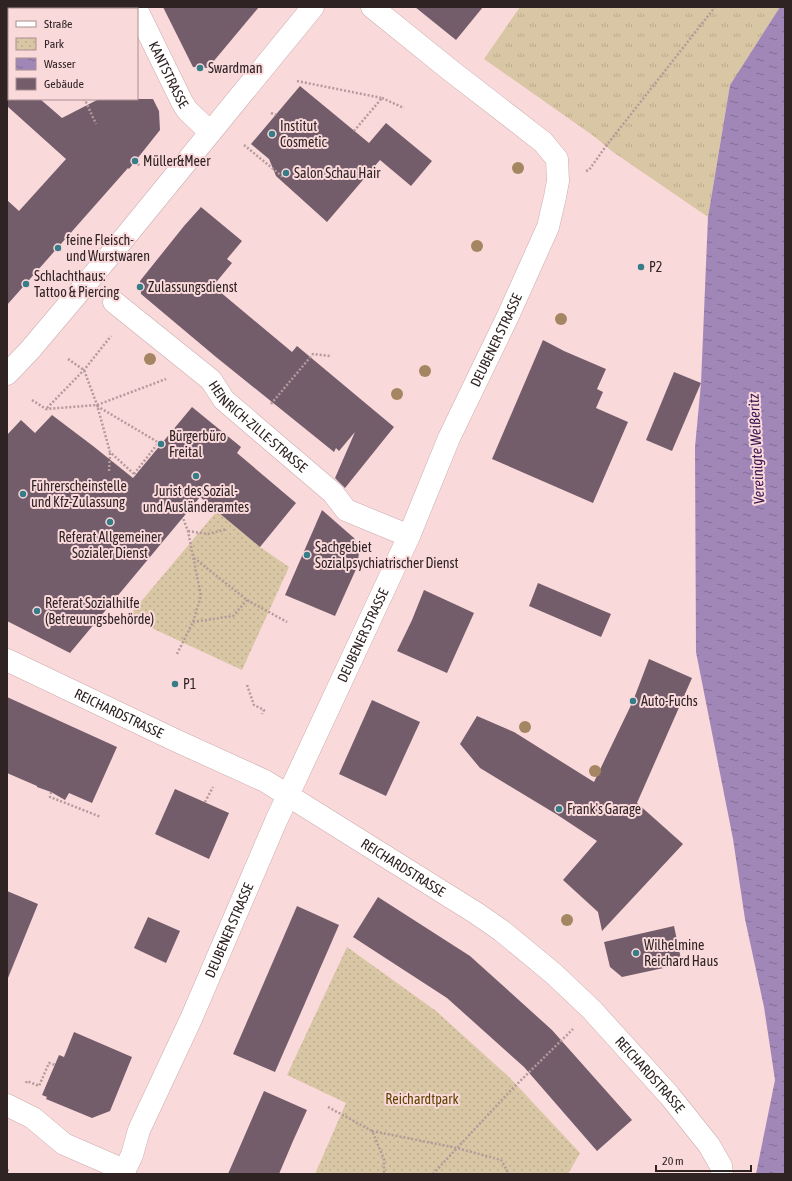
<svg xmlns="http://www.w3.org/2000/svg" width="792" height="1181" viewBox="0 0 792 1181" font-family="'Asap Condensed',sans-serif">
  <defs>
    <pattern id="grass-tufts" width="24" height="20" patternUnits="userSpaceOnUse"><rect width="24" height="20" fill="#d9c6a4"/><path d="M3 7l-1-3M5 7V3M7 7l1-3M15 17l-1-3M17 17v-4M19 17l1-3" fill="none" stroke="#bbaa8d"/></pattern>
    <pattern id="park-dots" width="8" height="8" patternUnits="userSpaceOnUse"><rect width="8" height="8" fill="#d9c6a4"/><path d="M2 2h.1M6 6h.1" fill="none" stroke="#bbaa8d" stroke-width="1.8" stroke-linecap="round"/></pattern>
    <pattern id="water-ripples" width="26" height="14" patternUnits="userSpaceOnUse"><rect width="26" height="14" fill="#a087b7"/><path d="M2 4q2-2 4 0t4 0M15 11q2-2 4 0t4 0" fill="none" stroke="#836e94"/></pattern>
  </defs>
  <rect width="100%" height="100%" fill="#fad9db"/>
  <path fill="url(#grass-tufts)" d="M520 7H780L730 85 708 217 613 152 595 137 484 59Z"/>
  <g fill="url(#park-dots)">
    <path d="M217 511 260 547 289 567 242 670 128 617Z"/>
    <path d="M347 947 436 1011 509 1077 580 1153 568 1174H315L346 1103 287 1075Z"/>
  </g>
  <path fill="url(#water-ripples)" d="M780 7H785V1174H756L775 1080 764 1007 745 919 733 839 696 652 695 447 701 383 708 217 730 85Z"/>
  <g fill="#745d6b">
    <path d="M163 7H259L208 68 193 67Z"/>
    <path d="M415 7H483L456 40Z"/>
    <path d="M300 86 369 143 386 123 432 161 411 186 380 160 327 222 276 176 269 159 251 144Z"/>
    <path d="M7 99H40L62 118 99 99H153L159 111 160 130 129 169 128 168 7 305V200L19 211 66 159 7 106Z"/>
    <path d="M201 207 242 241 227 259 232 263 213 286 292 352 297 346 394 427 345 488 335 478 355 432 339 451 336 448 334 452 216 357 141 294 140 281 184 226Z"/>
    <path d="M543 340 564 351 606 369 597 389 603 392 596 408 628 422 593 503 492 459Z"/>
    <path d="M674 372 701 383 672 451 646 440Z"/>
    <path d="M192 407 241 447 237 453 296 503 260 547 200 497 70 653 7 621V435L21 420 35 433 52 415 93 446 133 478Z"/>
    <path d="M322 510 354 538 358 546 359 553 357 567 335 616 285 595Z"/>
    <path d="M538 583 611 614 601 637 529 606Z"/>
    <path d="M424 590 474 613 447 673 397 651 412 620Z"/>
    <path d="M649 659 692 678 637 803 683 844 602 931 598 912 563 880 597 841 556 814 480 768 460 744 477 716 514 732 594 782 633 701Z"/>
    <path d="M7 697 117 747 92 803 69 793 65 800 51 792 37 787V786L7 773Z"/>
    <path d="M372 700 420 722 386 796 339 774Z"/>
    <path d="M175 789 229 813 209 859 155 834Z"/>
    <path d="M7 891 38 904 8 978H7Z"/>
    <path d="M378 897 470 956 552 1030 632 1120 597 1151 524 1067 447 998 353 937Z"/>
    <path d="M297 906 339 925 275 1072 233 1054Z"/>
    <path d="M148 917 180 931 166 963 134 948Z"/>
    <path d="M674 926 682 964 622 977 610 967 604 942Z"/>
    <path d="M74 1032 132 1057 110 1111 92 1118 46 1099 47 1097 42 1095 59 1055 64 1057Z"/>
    <path d="M264 1091 307 1110 293 1141 279 1174H228Z"/>
  </g>
  <g fill="none" stroke-linecap="round" stroke-linejoin="round">
    <g stroke="#cbacae" stroke-width="23">
      <g id="minor">
        <path id="s1" d="M137 10 182 102 187 110 210 132"/>
        <path id="s2" d="M114 302 211 380 224 400 333 493 346 510 409 536"/>
        <path d="M7 374 30 350 116 248 313 7"/>
        <path id="s3" d="M7 660 177 741 265 781 476 913 502 931 554 974 592 1010 669 1095 709 1145 721 1166 722 1174"/>
        <path d="M7 1105 33 1118 64 1144 124 1170"/>
        <path id="s4" d="M123 1174 132 1155 139 1130 191 1019 276 821 409 536 449 438 508 316 548 227 555 197 558 181 557 159 543 142 450 70 372 7"/>
      </g>
    </g>
    <g stroke="#b49a9b" stroke-width="2.5" stroke-dasharray="2 2" stroke-linecap="butt">
      <path d="M297 81 382 98 354 131"/>
      <path d="M382 98 404 108"/>
      <path d="M83 99 85 100 96 124"/>
      <path d="M271 113 276 115"/>
      <path d="M244 145 283 177 286 173"/>
      <path d="M135 161 140 166"/>
      <path d="M586 171 589 170 606 146 715 7"/>
      <path d="M68 359 84 370 97 405 110 452 134 474 135 476"/>
      <path d="M32 400 46 409 97 405 166 379"/>
      <path d="M271 404 313 354 330 356"/>
      <path d="M97 406 161 444"/>
      <path d="M47 408 84 370 111 336"/>
      <path d="M109 471 110 453"/>
      <path d="M134 474 159 442"/>
      <path d="M188 531 208 534 227 529"/>
      <path d="M194 558 247 600 287 622"/>
      <path d="M193 622 233 616 247 600"/>
      <path d="M177 654 193 622 201 596 188 531 183 518"/>
      <path d="M247 685 254 705 264 710 262 714"/>
      <path d="M51 792 50 797 101 817"/>
      <path d="M205 802 213 787"/>
      <path d="M26 1083 27 1081 39 1086 49 1063 55 1065"/>
      <path d="M328 1107 372 1131 384 1159V1174"/>
      <path d="M372 1131 457 1148 501 1160 509 1174"/>
      <path d="M7 1170 10 1171"/>
      <path d="M433 1174 511 1090 573 1029"/>
    </g>
    <use href="#minor" stroke="#fff" stroke-width="22"/>
  </g>
  <g fill="#a58663">
    <circle cx="518" cy="168" r="6"/>
    <circle cx="477" cy="246" r="6"/>
    <circle cx="561" cy="319" r="6"/>
    <circle cx="150" cy="359" r="6"/>
    <circle cx="425" cy="371" r="6"/>
    <circle cx="397" cy="394" r="6"/>
    <circle cx="525" cy="727" r="6"/>
    <circle cx="595" cy="771" r="6"/>
    <circle cx="567" cy="920" r="6"/>
  </g>
  <g fill="#367d87" stroke="#fad9db" stroke-width="1.5">
    <circle cx="200" cy="68" r="4"/>
    <circle cx="272" cy="134" r="4"/>
    <circle cx="135" cy="161" r="4"/>
    <circle cx="286" cy="173" r="4"/>
    <circle cx="58" cy="248" r="4"/>
    <circle cx="641" cy="267" r="4"/>
    <circle cx="26" cy="284" r="4"/>
    <circle cx="140" cy="287" r="4"/>
    <circle cx="161" cy="444" r="4"/>
    <circle cx="196" cy="476" r="4"/>
    <circle cx="23" cy="494" r="4"/>
    <circle cx="110" cy="522" r="4"/>
    <circle cx="307" cy="555" r="4"/>
    <circle cx="37" cy="611" r="4"/>
    <circle cx="175" cy="684" r="4"/>
    <circle cx="633" cy="701" r="4"/>
    <circle cx="559" cy="809" r="4"/>
    <circle cx="636" cy="953" r="4"/>
  </g>
  <g text-anchor="middle" dominant-baseline="central" stroke-width="4" stroke-linejoin="round" paint-order="stroke">
    <g font-size="14" fill="#2f2323" stroke="#fad9db" text-anchor="start">
      <text x="208" y="68">Swardman</text>
      <text x="280" y="126">Institut<tspan x="280" dy="16">Cosmetic</tspan></text>
      <text x="143" y="161">Müller&amp;Meer</text>
      <text x="294" y="173">Salon Schau Hair</text>
      <text x="66" y="240">feine Fleisch-<tspan x="66" dy="16">und Wurstwaren</tspan></text>
      <text x="649" y="267">P2</text>
      <text x="34" y="276">Schlachthaus:<tspan x="34" dy="16">Tattoo &amp; Piercing</tspan></text>
      <text x="148" y="287">Zulassungsdienst</text>
      <text x="169" y="436">Bürgerbüro<tspan x="169" dy="16">Freital</tspan></text>
      <text x="31" y="486">Führerscheinstelle<tspan x="31" dy="16">und Kfz-Zulassung</tspan></text>
      <text x="196" y="491" text-anchor="middle">Jurist des Sozial-<tspan x="196" dy="16">und Ausländeramtes</tspan></text>
      <text x="110" y="537" text-anchor="middle">Referat Allgemeiner<tspan x="110" dy="16">Sozialer Dienst</tspan></text>
      <text x="315" y="547">Sachgebiet<tspan x="315" dy="16">Sozialpsychiatrischer Dienst</tspan></text>
      <text x="45" y="603">Referat Sozialhilfe<tspan x="45" dy="16">(Betreuungsbehörde)</tspan></text>
      <text x="183" y="684">P1</text>
      <text x="641" y="701">Auto-Fuchs</text>
      <text x="567" y="809">Frank's Garage</text>
      <text x="644" y="945">Wilhelmine<tspan x="644" dy="16">Reichard Haus</tspan></text>
    </g>
    <g font-size="14" fill="#2f2323" stroke="#fad9db">
      <text stroke="none"><textPath href="#s1" startOffset="72">KANTSTRASSE</textPath></text>
      <text stroke="none"><textPath href="#s4" startOffset="914">DEUBENER STRASSE</textPath></text>
      <text stroke="none"><textPath href="#s2" startOffset="191">HEINRICH-ZILLE-STRASSE</textPath></text>
      <text stroke="none"><textPath href="#s4" startOffset="590">DEUBENER STRASSE</textPath></text>
      <text stroke="none"><textPath href="#s3" startOffset="124">REICHARDSTRASSE</textPath></text>
      <text stroke="none"><textPath href="#s3" startOffset="448">REICHARDSTRASSE</textPath></text>
      <text stroke="none"><textPath href="#s4" startOffset="266">DEUBENER STRASSE</textPath></text>
      <text stroke="none"><textPath href="#s3" startOffset="772">REICHARDSTRASSE</textPath></text>
    </g>
    <g font-size="14" fill="#604300" stroke="#fad9db">
      <text x="422" y="1099">Reichardtpark</text>
    </g>
    <g font-size="15" font-style="italic" fill="#381550" stroke="#fad9db">
      <text transform="translate(756 449) rotate(-93)">Vereinigte Weißeritz</text>
    </g>
  </g>
  <rect width="792" height="1181" fill="none" stroke="#2f2323" stroke-width="16"/>
  <rect x="8" y="8" width="130" height="92" fill="#fad9db" stroke="#a99091"/>
  <rect x="16" y="21" width="20" height="6" fill="#ffffff" stroke="#a99091"/>
  <text x="44" y="28" font-size="12" fill="#2f2323">Straße</text>
  <rect x="16" y="38" width="20" height="12" fill="url(#park-dots)" stroke="#a99091"/>
  <text x="44" y="48" font-size="12" fill="#2f2323">Park</text>
  <rect x="16" y="58" width="20" height="12" fill="url(#water-ripples)" stroke="#a99091"/>
  <text x="44" y="68" font-size="12" fill="#2f2323">Wasser</text>
  <rect x="16" y="78" width="20" height="12" fill="#745d6b" stroke="#a99091"/>
  <text x="44" y="88" font-size="12" fill="#2f2323">Gebäude</text>
  <path d="M656 1165v6h95v-6" fill="none" stroke="#2f2323" stroke-width="2"/>
  <text x="662" y="1165" font-size="12" fill="#2f2323" stroke="#fad9db" stroke-width="3" paint-order="stroke">20 m</text>
</svg>
